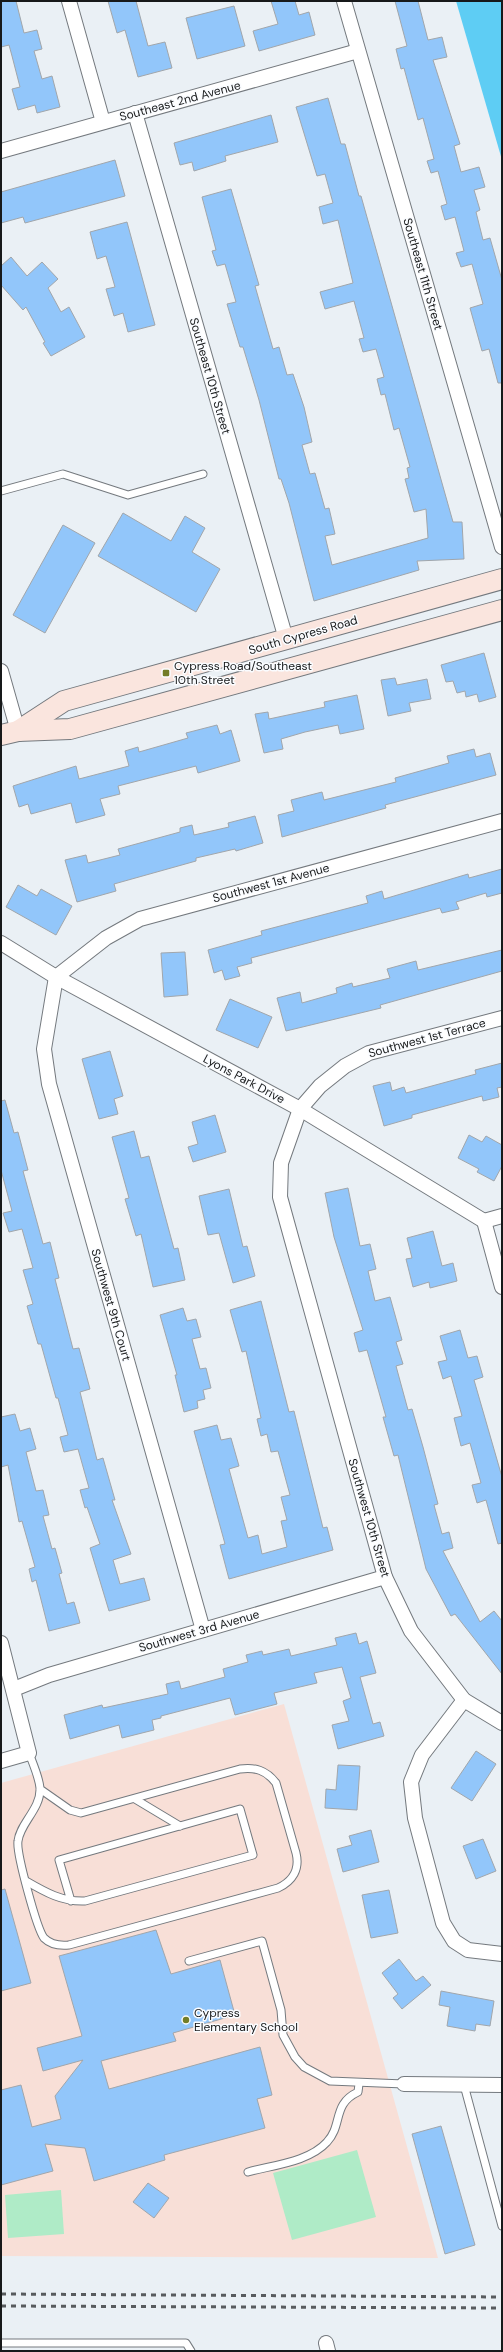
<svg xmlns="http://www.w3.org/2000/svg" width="503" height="2352" viewBox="0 0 503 2352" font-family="'DM Sans',sans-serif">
  <rect width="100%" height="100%" fill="#eaf0f5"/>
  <path fill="#f8dfd7" d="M284 1704 438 2258 1 2256V1783Z"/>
  <g fill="#afebc7">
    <path d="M357 2150 376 2217 292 2240 273 2173Z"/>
    <path d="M61 2190 64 2234 8 2238 5 2195Z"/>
  </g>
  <path fill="#5ecdf4" d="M456 1H501L502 160Z"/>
  <g fill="#92c6fa" stroke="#a1a6ab">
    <path d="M1 1H16L24 33 37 30 42 49 34 51 42 79 52 76 60 107 37 113 35 105 18 110 12 89 20 87 12 56 9 45 1 47Z"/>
    <path d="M108 1H136L148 46 165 42 172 68 138 77 125 30 117 33Z"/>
    <path d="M271 1H295L299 15 309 12 315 35 259 51 253 31 278 24Z"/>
    <path d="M395 1H418L428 40 442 37 447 57 433 60 460 144 454 146 461 172 479 167 485 187 474 190 480 210 476 212 483 240 490 238 502 280V383H498L489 349 482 351 470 308 483 304 472 264 461 267 456 253 464 251 455 217 445 220 441 206 447 204 438 171 431 173 427 161 434 159 423 118 418 120 404 68 401 69 396 49 407 46Z"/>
    <path d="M234 6 245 46 197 59 186 18Z"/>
    <path d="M328 98 341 144H345L359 196H361L453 522H462L464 559 417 561 419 570 314 601 289 503 281 479H279L259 400 243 347H240L227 304 236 302 225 264 217 266 212 251 216 250 202 197 231 189 259 285 255 286 273 349 279 347 287 375 293 374 304 407 312 442 302 445 310 474 315 473 325 509 329 508 335 534 325 536 332 565 428 538 426 509 414 512 405 479 409 478 407 468 410 467 399 428 394 430 385 394 381 395 377 379 384 377 376 349 363 352 359 339 364 338 354 301 325 309 320 292 353 283 338 220 323 224 319 207 333 203 325 174 317 176 296 107Z"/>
    <path d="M271 115 278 142 225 156 226 161 194 171 192 162 180 165 174 143Z"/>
    <path d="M115 160 125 196 25 223 23 217 1 223V192Z"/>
    <path d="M127 222 155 325 128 332 123 313 114 316 106 289 115 287 106 256 97 259 90 232Z"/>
    <path d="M11 257 27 276 42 262 58 279 48 288 61 312 69 307 85 337 51 356 43 343 45 342 26 307 23 310 1 285V266Z"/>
    <path d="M123 513 171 541 185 516 205 528 192 552 220 569 196 612 98 556Z"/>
    <path d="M63 525 95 543 45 633 13 615Z"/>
    <path d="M484 653 496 697 479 702 477 694 466 697 465 691 457 693 453 681 446 682 441 665Z"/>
    <path d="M395 678 397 685 427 679 431 699 409 703 411 711 388 716 381 680Z"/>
    <path d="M357 695 364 729 340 734 338 725 305 732 281 739 283 749 264 753 255 714 268 712 269 719 325 707 324 702Z"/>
    <path d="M217 725 220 734 231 730 240 761 198 773 196 766 118 786 120 794 100 799 105 815 76 823 71 803 31 814 28 804 19 807 13 786 76 766 79 779 129 766 125 751 138 747 139 752 188 738 186 733Z"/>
    <path d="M474 749 476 757 490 753 496 775 385 805 386 808 282 837 278 815 294 811 291 800 322 792 324 800 396 782 395 778 449 763 447 756Z"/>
    <path d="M255 816 263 843 236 851 235 849 196 858V861L114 884 116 891 77 902 65 860 86 855 88 863 120 855 118 849 180 832V828L192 825 194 835 229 827 228 823Z"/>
    <path d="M502 869V893L487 897 486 893 456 902 459 909 442 913 440 908 251 958 252 963 237 967 240 976 225 980 222 970 214 973 208 950 262 935 261 931 368 903 366 896 382 891 384 899 468 874 469 878Z"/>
    <path d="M18 885 37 896 41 889 72 906 56 935 6 907Z"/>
    <path d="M502 950V971L380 1005 381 1008 286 1031 277 998 300 992 302 1003 337 993 336 988 352 983 353 987 390 978 387 969 416 961 418 970Z"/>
    <path d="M185 952 188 995 164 997 161 953Z"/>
    <path d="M230 999 272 1017 258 1048 216 1030Z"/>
    <path d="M110 1051 123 1096 114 1099 118 1114 99 1119 82 1059Z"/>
    <path d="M502 1063V1087L497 1088 499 1097 483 1101 482 1096 412 1115V1118L384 1126 373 1086 390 1082 392 1091 404 1087 406 1093 476 1074 475 1070Z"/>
    <path d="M5 1100 14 1133 18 1132 28 1170 23 1171 43 1244 50 1242 59 1278 55 1279 73 1349 79 1348 90 1389 80 1392 97 1460 103 1458 115 1500H112L131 1554 113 1560 120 1584 144 1578 150 1600 109 1611 90 1548 100 1544 87 1507 85 1508 80 1490 89 1488 78 1449 64 1452 60 1437 68 1435 58 1398H56L41 1344H38L27 1306 33 1304 23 1270 33 1268 22 1229 9 1232 3 1213 12 1211 1 1170V1101Z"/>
    <path d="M215 1115 226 1152 193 1162 188 1147 198 1144 192 1122Z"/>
    <path d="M134 1131 141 1158 149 1156 174 1249 178 1248 185 1280 153 1287 141 1234 136 1236 125 1199 129 1198 112 1137Z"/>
    <path d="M469 1135 482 1142 486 1136 502 1145V1166L494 1181 477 1172 479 1169 458 1158Z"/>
    <path d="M348 1188 360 1246 370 1244 376 1269 368 1271 375 1301 390 1297 402 1340 396 1342 403 1364 396 1366 408 1410 412 1409 423 1447 438 1504 434 1505 442 1534 449 1532 453 1548 443 1551 480 1622 494 1611 502 1621V1674L455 1614 451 1616 426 1569 398 1455 394 1456 383 1417H386L367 1350 359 1352 354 1333 363 1330 334 1237 325 1193Z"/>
    <path d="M229 1189 243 1247 247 1246 255 1276 233 1283 219 1233 208 1235 199 1196Z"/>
    <path d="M433 1231 442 1266 453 1263 457 1281 430 1288 429 1282 413 1287 406 1259 412 1258 407 1238Z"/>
    <path d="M261 1301 289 1412 294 1411 323 1528 327 1527 333 1550 229 1579 220 1545 225 1544 194 1431 217 1425 221 1440 231 1438 239 1466 229 1469 248 1538 258 1535 262 1554 287 1547 281 1521 287 1520 281 1497 290 1495 278 1451 271 1452 267 1434 261 1436 257 1419 261 1418 246 1351 242 1352 230 1310Z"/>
    <path d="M183 1308 187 1321 196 1319 201 1337 192 1339 200 1369 206 1368 211 1388 203 1390 205 1399 197 1401 198 1408 184 1412 175 1375H177L160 1315Z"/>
    <path d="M460 1330 468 1358 477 1356 483 1377 474 1380 502 1477V1543L498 1544 486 1500 477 1503 472 1485 481 1483 470 1443 461 1446 454 1418 462 1416 451 1376 443 1379 438 1362 447 1360 440 1336Z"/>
    <path d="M15 1414 20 1431 30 1428 36 1449 26 1452 36 1491 43 1490 49 1515 43 1516 52 1549 55 1548 62 1573 59 1574 67 1604 74 1602 80 1623 49 1631 36 1580 32 1582 29 1569 35 1567 22 1521 19 1522 8 1465 1 1467V1417Z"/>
    <path d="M356 1633 359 1644 367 1641 376 1673 360 1677 373 1724 380 1722 384 1736 338 1749 332 1725 349 1721 343 1701 351 1698 342 1667 314 1673 317 1683 274 1693 277 1704 235 1715 230 1698 161 1716V1718L152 1720 154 1730 122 1738 119 1725 70 1739 64 1715 102 1705 103 1708 168 1694 166 1684 179 1681 181 1689 225 1677 223 1669 248 1662 246 1655 262 1651 263 1655 289 1649 291 1656 337 1645 335 1638Z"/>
    <path d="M476 1751 496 1764 472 1801 451 1788Z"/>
    <path d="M338 1765 360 1766 357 1810 325 1808 326 1789 336 1790Z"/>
    <path d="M371 1830 379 1862 343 1872 337 1849 352 1845 349 1836Z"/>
    <path d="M483 1839 496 1871 476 1879 463 1846Z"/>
    <path d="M5 1889 31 1983 1 1991V1890Z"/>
    <path d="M389 1890 398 1933 371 1938 362 1895Z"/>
    <path d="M156 1930 171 1974 220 1960 235 2015 173 2033 176 2041 101 2061 109 2089 260 2047 272 2095 257 2099 265 2128 164 2155 165 2160 94 2181 85 2148 45 2144 53 2171 1 2185V2090L21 2085 32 2127 61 2119 55 2096 83 2060 43 2071 37 2048 82 2036 59 1956Z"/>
    <path d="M399 1959 416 1981 423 1976 431 1985 402 2009 393 1998 398 1994 382 1973Z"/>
    <path d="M441 1991 494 2001 490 2026 476 2024 475 2031 447 2026 450 2007 439 2005Z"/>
    <path d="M441 2126 475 2245 445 2254 412 2134Z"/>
    <path d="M148 2183 169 2198 154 2218 133 2202Z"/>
  </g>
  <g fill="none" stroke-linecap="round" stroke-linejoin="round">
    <g stroke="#74797e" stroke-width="9">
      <g id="lane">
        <path d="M1 491 63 474 128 495 203 474"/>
        <path d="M29 1753C33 1764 39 1777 40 1788 41 1809 20 1823 18 1841 16 1853 37 1929 44 1938 51 1945 59 1946 69 1945L278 1888C293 1881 300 1869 296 1853L276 1783C266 1770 255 1767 240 1769L81 1813 70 1810 40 1789"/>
        <path d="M135 1799 180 1826"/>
        <path d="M26 1881C45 1892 62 1902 85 1901L253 1855 240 1809 59 1860 71 1901"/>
        <path d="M189 1961 262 1941 281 2010 283 2035 295 2057 304 2067 330 2081 404 2084"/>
        <path d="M464 2085 502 2226"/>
        <path d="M248 2172C273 2165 309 2162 327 2142 343 2125 332 2104 358 2092L359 2084"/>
        <path d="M1 2343H186L191 2351"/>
      </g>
    </g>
    <g stroke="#74797e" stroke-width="16">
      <g id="street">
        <path d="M69 1 103 122"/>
        <path d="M344 1 502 547"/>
        <path d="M135 113 286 639"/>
        <path d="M1 151 358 51"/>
        <path d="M1 671 18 731"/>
        <path d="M1 943 56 977 300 1109 484 1221"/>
        <path d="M502 1018 369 1053 345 1066 320 1086 300 1109 281 1163 280 1197 385 1577 411 1631 464 1700 502 1723"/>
        <path d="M484 1221 502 1287"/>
        <path d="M484 1221 502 1216"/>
        <path d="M203 1630 49 1084 44 1049 56 977 106 938 140 919 502 821"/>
        <path d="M1 1643 29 1753 1 1761"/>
        <path d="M14 1689 49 1675 385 1577"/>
        <path d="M464 1700 422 1755 411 1782 415 1818 443 1923 454 1941 468 1950 502 1954"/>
        <path d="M404 2084 502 2085"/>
        <path d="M326 2343 328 2351"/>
      </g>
    </g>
    <g stroke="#74797e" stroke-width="22">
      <g id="secondary">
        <path d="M18 731 64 701 502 579"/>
        <path d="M1 735 18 731 70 729 502 610"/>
      </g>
    </g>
    <use href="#lane" stroke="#fff" stroke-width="7"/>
    <use href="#street" stroke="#fff" stroke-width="14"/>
    <use href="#secondary" stroke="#fae5de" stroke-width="20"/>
    <g stroke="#585b5e" stroke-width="3" stroke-dasharray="5 5" stroke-linecap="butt">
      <path d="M1 2294 502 2297"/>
      <path d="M1 2306 502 2308"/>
    </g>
  </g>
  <g fill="#737d28" stroke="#fafcff" stroke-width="1.5">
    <rect x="162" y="669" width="8" height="8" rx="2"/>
    <circle cx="186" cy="2020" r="4"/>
  </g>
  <g text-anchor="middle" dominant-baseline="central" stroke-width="3" stroke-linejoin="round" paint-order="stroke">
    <g font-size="12" fill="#17191a" stroke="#fafcff">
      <text transform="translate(180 101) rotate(-15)">Southeast 2nd Avenue</text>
      <text transform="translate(423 274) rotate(74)">Southeast 11th Street</text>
      <text transform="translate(210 376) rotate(74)">Southeast 10th Street</text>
      <text transform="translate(303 635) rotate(-16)">South Cypress Road</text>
      <text transform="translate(271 883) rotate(-15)">Southwest 1st Avenue</text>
      <text transform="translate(427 1038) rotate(-15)">Southwest 1st Terrace</text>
      <text transform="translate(244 1079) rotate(28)">Lyons Park Drive</text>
      <text transform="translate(111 1305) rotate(74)">Southwest 9th Court</text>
      <text transform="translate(369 1518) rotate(74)">Southwest 10th Street</text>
      <text transform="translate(199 1631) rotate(-16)">Southwest 3rd Avenue</text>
    </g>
    <g font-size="12" fill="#17191a" stroke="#fafcff" text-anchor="start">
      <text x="174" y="666">Cypress Road/Southeast<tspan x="174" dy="14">10th Street</tspan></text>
      <text x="194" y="2013">Cypress<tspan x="194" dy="14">Elementary School</tspan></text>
    </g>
  </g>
  <rect width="503" height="2352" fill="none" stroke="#17191a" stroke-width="4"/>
</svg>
